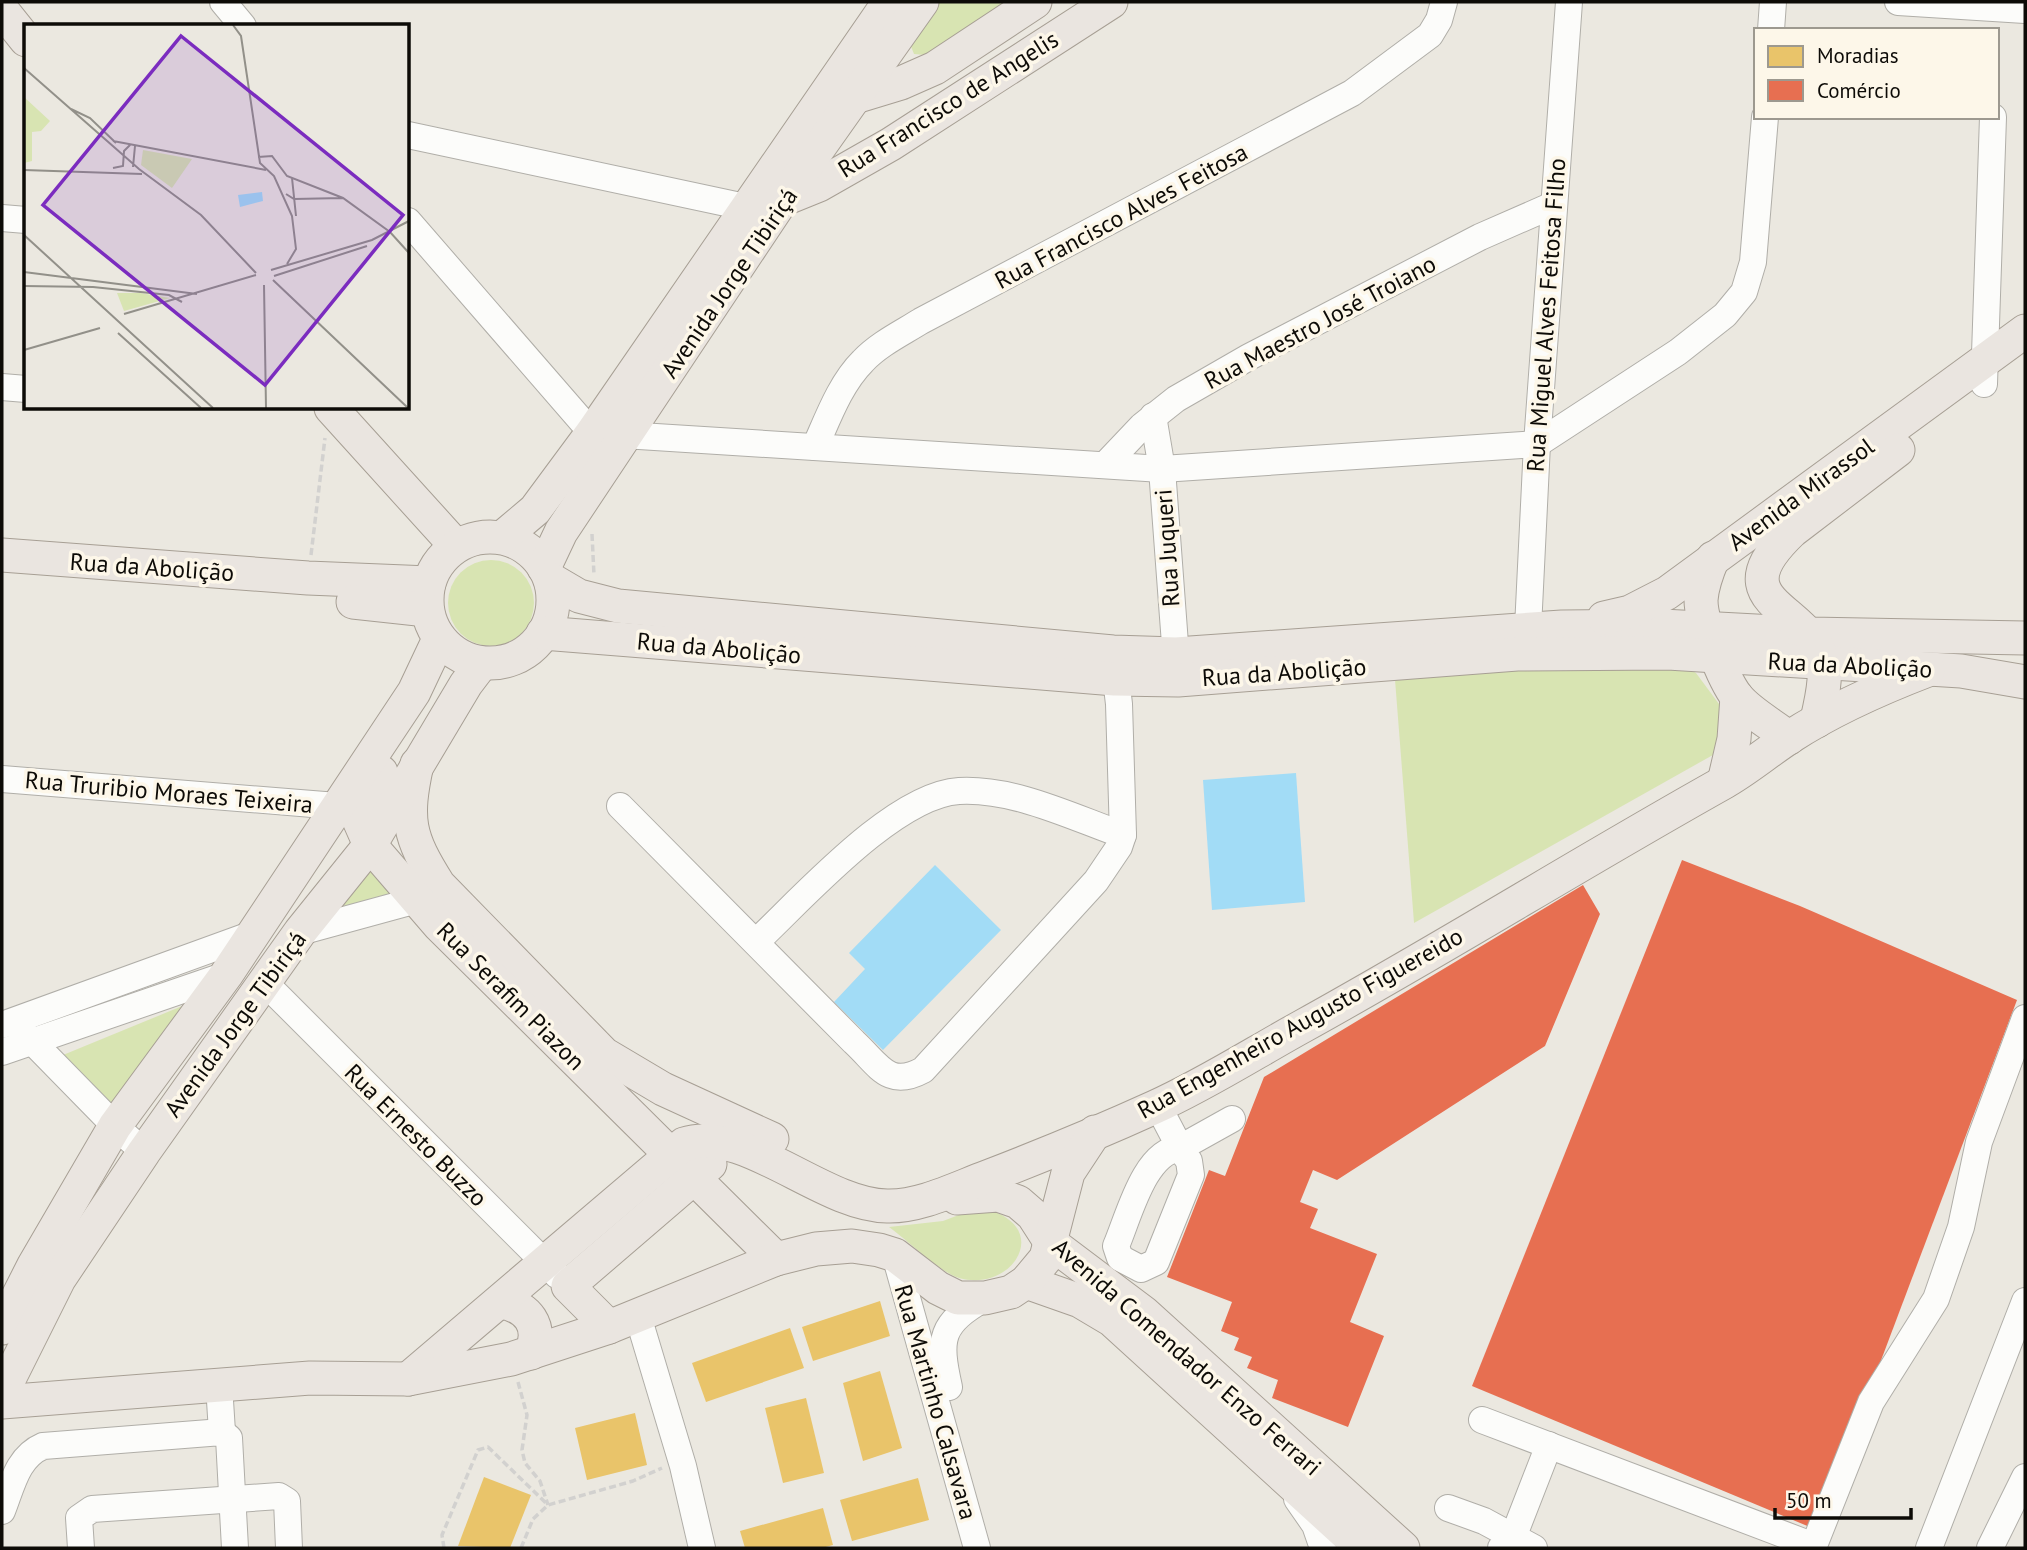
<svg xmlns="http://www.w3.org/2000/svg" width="2027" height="1550" viewBox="0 0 2027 1550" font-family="'PT Sans',sans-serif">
  <rect width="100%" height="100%" fill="#ebe8e0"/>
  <g fill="#d8e4b2">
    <path d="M939 2H1009L925 55 914 54 910 44Z"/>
    <circle cx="491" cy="603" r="43"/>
    <path d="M1667 657 1696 673 1722 708 1720 751 1414 923 1394 667Z"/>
    <path d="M374 856 406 890 329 912Z"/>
    <path d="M192 1002 111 1114 63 1055Z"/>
    <path d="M987 1209C1054 1229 1011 1293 959 1278 941 1273 906 1239 889 1227L943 1221 972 1210Z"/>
  </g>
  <g fill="#a2dcf6">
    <path d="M1296 773 1305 902 1212 910 1203 780Z"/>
    <path d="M935 865 1001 930 883 1050 834 1002 865 969 849 953Z"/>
  </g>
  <g fill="#e9c46a">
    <path d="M880 1301 890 1336 813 1361 802 1327Z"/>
    <path d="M790 1328 804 1368 706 1402 692 1363Z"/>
    <path d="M880 1371 902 1448 863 1461 843 1383Z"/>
    <path d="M806 1398 824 1473 783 1483 765 1408Z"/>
    <path d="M635 1413 647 1465 587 1480 575 1428Z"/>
    <path d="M484 1477 531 1495 510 1548 458 1546Z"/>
    <path d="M918 1478 929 1520 852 1541 840 1500Z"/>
    <path d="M823 1508 833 1545 822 1548H745L740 1531Z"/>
  </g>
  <g fill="#e76f51">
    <path d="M1682 860 1800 906 2017 1000 1817 1530 1472 1386Z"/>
    <path d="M1583 885 1600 914 1545 1046 1337 1180 1313 1170 1300 1202 1318 1209 1310 1228 1377 1254 1350 1322 1384 1336 1348 1427 1272 1398 1278 1380 1247 1368 1252 1357 1234 1350 1239 1338 1221 1331 1232 1302 1167 1277 1209 1170 1225 1176 1264 1077Z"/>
  </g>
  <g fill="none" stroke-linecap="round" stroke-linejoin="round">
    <g stroke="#b0aea8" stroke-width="28">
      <g id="minor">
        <path d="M223 2 243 26"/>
        <path d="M1898 2 2025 10"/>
        <path d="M1771 30 1773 2"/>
        <path d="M408 135 745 207"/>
        <path d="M2 218 26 220"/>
        <path d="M408 221 592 433 1162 469 1537 444 1678 352 1725 315 1744 292 1753 262 1765 117"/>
        <path d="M1984 384 1993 117"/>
        <path d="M2 387 26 389"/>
        <path d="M1153 416 1162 469 1177 671"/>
        <path d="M815 447C828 418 840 384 863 361 879 344 902 333 921 321L1352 93 1430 35 1439 20 1444 2"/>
        <path d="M1105 465 1142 426 1176 399 1249 357 1480 237 1553 205"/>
        <path d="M1528 628 1537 444 1569 2"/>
        <path d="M2 779 337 806"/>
        <path d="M620 806 854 1042C879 1065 888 1089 923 1070L1096 881 1119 847 1123 835 1119 704 1114 662"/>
        <path d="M300 932 417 900"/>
        <path d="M756 942C803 898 894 795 959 791 1014 788 1072 817 1123 835"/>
        <path d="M265 983 557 1275"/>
        <path d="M2 1025 253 934"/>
        <path d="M22 1031 115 1126 144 1152"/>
        <path d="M2 1052 226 975"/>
        <path d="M1158 1106 1180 1148C1144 1152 1129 1216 1116 1246L1120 1258 1141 1269 1156 1262 1191 1175 1189 1161 1180 1148 1232 1119"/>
        <path d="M895 1255 977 1548"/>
        <path d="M637 1313 683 1466 702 1548"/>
        <path d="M219 1385 222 1432"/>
        <path d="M949 1387C938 1338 940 1324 985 1298"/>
        <path d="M1482 1420 1814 1546"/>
        <path d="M1297 1499 1315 1525 1323 1548"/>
        <path d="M1448 1508 1484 1521 1534 1548"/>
        <path d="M2 1511C12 1486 17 1457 43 1446L222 1432 229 1438 235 1548"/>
        <path d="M81 1548 79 1518 92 1509 279 1496 287 1501 289 1548"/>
        <path d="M1501 1548 1514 1535 1549 1445"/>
        <path d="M1813 1548 1871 1402 1936 1299 1961 1227 1979 1142 2025 1018"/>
        <path d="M1929 1548 2025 1301"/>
        <path d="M1990 1548 2025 1477"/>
      </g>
    </g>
    <g stroke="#a79f94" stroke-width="35">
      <g id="major">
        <path d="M2 10 26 40"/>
        <path d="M850 95 855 97 901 83 935 68 1035 2"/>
        <path d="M782 200 819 185 891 144 1111 2"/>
        <path d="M331 408 456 546"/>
        <circle cx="490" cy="600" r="63"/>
        <path d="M503 537 535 510 592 433 889 2"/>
        <path d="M2 555 308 578 429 583"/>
        <path d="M1713 558C1707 572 1702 585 1701 600 1701 622 1723 679 1737 697 1750 713 1773 725 1789 738"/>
        <path d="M544 568 561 532 782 200 922 2"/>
        <path d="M550 579 579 596 618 606 1113 652 1176 654 1562 627 1662 626 1810 634 2025 638"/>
        <path d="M353 602 427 610"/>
        <path d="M1604 618 1630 612 1667 593 2025 331"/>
        <path d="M543 633 1115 679 1178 680 1517 654 1668 653 1961 671 2025 682"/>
        <path d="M1817 721C1820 704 1826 685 1824 667 1815 604 1713 607 1792 531L1898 450"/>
        <path d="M417 764C405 820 408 836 439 885L604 1054 663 1089 772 1139"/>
        <path d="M381 772 362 805 359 820 370 845 439 925 776 1259"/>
        <path d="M1724 782 1734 739 1737 697"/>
        <path d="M957 1198 998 1195 1018 1202 1033 1215 1051 1243 1144 1313 1403 1548"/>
        <path d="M1026 1282 1080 1301 1112 1320 1362 1548"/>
        <path d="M500 1302C528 1306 543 1326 531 1353"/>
        <path d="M609 1327 568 1286 710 1164"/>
        <path d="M2 1328 34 1265 115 1126 226 975 414 692 439 639"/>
        <path d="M408 1379 684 1144C744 1124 822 1205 887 1206 920 1207 957 1188 987 1177 1044 1155 1100 1132 1155 1107 1206 1084 1254 1053 1303 1026 1444 948 1580 863 1721 784 1745 771 1767 752 1790 737 1833 709 1881 688 1928 670"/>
        <path d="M2 1393 59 1279 144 1152 300 932 370 845 466 684 482 663"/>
        <path d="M2 1402 310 1378 408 1379 511 1359 609 1327 776 1259 816 1249 852 1246 879 1250 895 1255 938 1288 958 1298H985L1011 1292 1026 1282 1046 1258 1068 1173 1095 1132"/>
      </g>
    </g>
    <g stroke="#d2d1cf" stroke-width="3.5" stroke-dasharray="7 3.5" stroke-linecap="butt">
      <path d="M592 534 594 575"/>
      <path d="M311 555 325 438"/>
      <path d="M518 1382 527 1415 522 1450 525 1463 540 1481 548 1505"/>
      <path d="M444 1548 442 1535 478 1450 488 1447 548 1505"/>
      <path d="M521 1548 533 1519 548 1505 633 1481 662 1468"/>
    </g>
    <use href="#minor" stroke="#fcfcfa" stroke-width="26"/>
    <use href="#major" stroke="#eae5e0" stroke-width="33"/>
  </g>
  <g text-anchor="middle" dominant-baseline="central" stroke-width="7" stroke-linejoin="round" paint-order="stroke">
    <g font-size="24" fill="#0d0b07" stroke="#fdf7e9">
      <text transform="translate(948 104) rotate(-32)">Rua Francisco de Angelis</text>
      <text transform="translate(1121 216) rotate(-28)">Rua Francisco Alves Feitosa</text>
      <text transform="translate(729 283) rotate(-56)">Avenida Jorge Tibiriçá</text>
      <text transform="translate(1546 315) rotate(-86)">Rua Miguel Alves Feitosa Filho</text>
      <text transform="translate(1320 322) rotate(-28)">Rua Maestro José Troiano</text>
      <text transform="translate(1801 494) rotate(-36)">Avenida Mirassol</text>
      <text transform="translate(1167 548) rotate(-94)">Rua Juqueri</text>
      <text transform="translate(152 567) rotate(4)">Rua da Abolição</text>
      <text transform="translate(719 648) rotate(5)">Rua da Abolição</text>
      <text transform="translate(1850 665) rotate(3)">Rua da Abolição</text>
      <text transform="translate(1284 672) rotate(-4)">Rua da Abolição</text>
      <text transform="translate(169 792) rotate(5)">Rua Truribio Moraes Teixeira</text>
      <text transform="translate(511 996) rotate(45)">Rua Serafim Piazon</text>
      <text transform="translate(1300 1023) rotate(-29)">Rua Engenheiro Augusto Figuereido</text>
      <text transform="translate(235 1024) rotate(-54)">Avenida Jorge Tibiriçá</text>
      <text transform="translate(416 1135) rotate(45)">Rua Ernesto Buzzo</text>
      <text transform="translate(1187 1357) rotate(41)">Avenida Comendador Enzo Ferrari</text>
      <text transform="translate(936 1402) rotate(74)">Rua Martinho Calsavara</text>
    </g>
  </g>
  <g transform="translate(24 24)">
    <rect width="385" height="385" fill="#ebe8e0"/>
    <path d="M0 73 26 97 17 107 8 108V137L0 139ZM119 126 168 135 148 164 117 141ZM93 269H116L146 274 100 287Z" fill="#d8e4b2"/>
    <path d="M238 168 239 177 216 183 214 171Z" fill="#a2dcf6"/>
    <path fill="none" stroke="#929089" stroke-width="2" d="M209 1 217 12 236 139 250 152 268 192 272 225 263 240M0 44 115 145 177 191 232 249M47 85 66 94 92 119M89 117 242 146M234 133 248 132 263 152 319 174 366 208 385 229M109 143 111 122M89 144 99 142 100 127 106 121M0 146 118 150M268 154 272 192M262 170 270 175 319 174M0 211 189 384M247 246 348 216 385 197M0 248 173 270M250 252 343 222M249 256 384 384M240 261 242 384M0 262 69 263 145 271 158 278M100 290 232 251M94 309 177 384M0 326 76 304"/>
    <path fill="#7b2cbf" fill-opacity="0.15" stroke="#7b2cbf" stroke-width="3.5" d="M157 12 379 191 241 361 19 181Z"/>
    <rect width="385" height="385" fill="none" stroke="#0d0b07" stroke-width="3.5"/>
  </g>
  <rect width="2027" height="1550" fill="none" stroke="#0d0b07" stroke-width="7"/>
  <rect x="1754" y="28" width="245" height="91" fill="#fdf7e9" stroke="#9d998f" stroke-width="2"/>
  <rect x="1768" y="46" width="35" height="21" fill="#e9c46a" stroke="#9d998f" stroke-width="2"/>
  <text x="1817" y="63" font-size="21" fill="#0d0b07">Moradias</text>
  <rect x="1768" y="80" width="35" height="21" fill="#e76f51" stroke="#9d998f" stroke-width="2"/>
  <text x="1817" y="98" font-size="21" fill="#0d0b07">Comércio</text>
  <path d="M1775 1508v10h136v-10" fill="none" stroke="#0d0b07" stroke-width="3.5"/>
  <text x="1786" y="1508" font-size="21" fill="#0d0b07" stroke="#fdf7e9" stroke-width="5" paint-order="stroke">50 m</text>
</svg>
